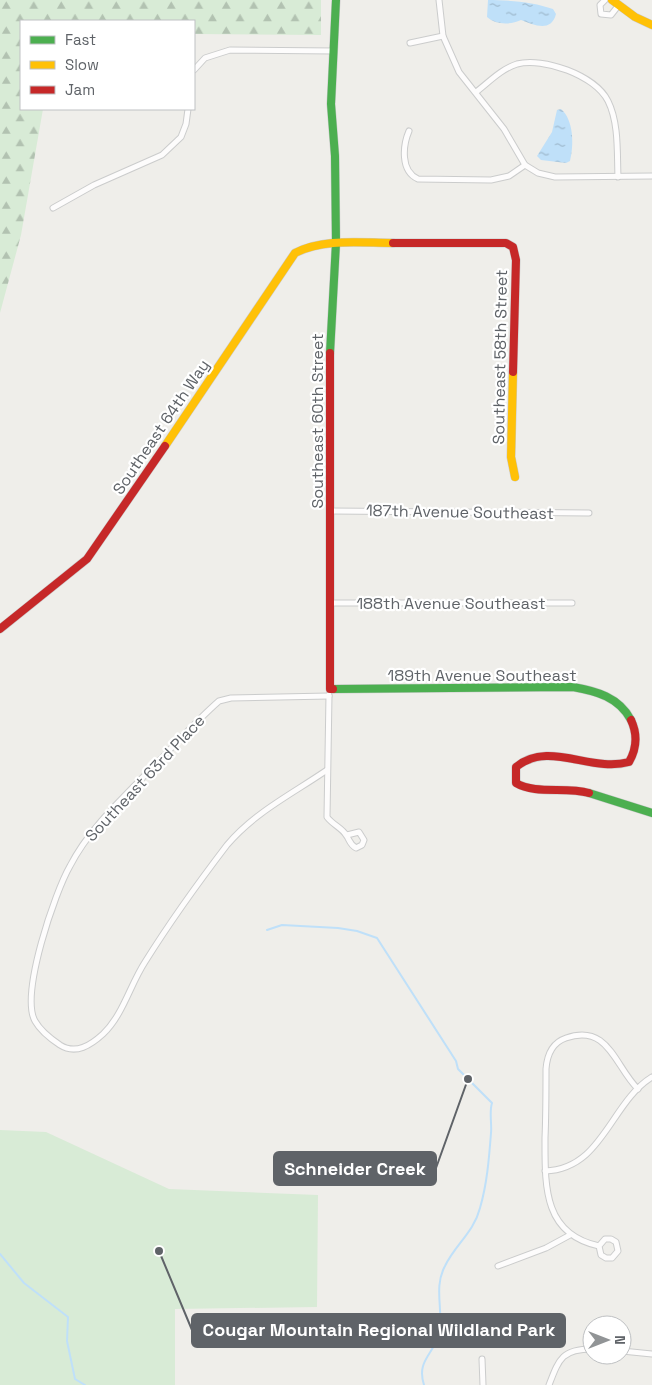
<svg xmlns="http://www.w3.org/2000/svg" width="652" height="1385" viewBox="0 0 652 1385" font-family="'Space Grotesk',sans-serif">
  <defs>
    <pattern id="forest-firs" width="22" height="20" patternUnits="userSpaceOnUse" patternTransform="scale(1.25)"><rect width="22" height="20" fill="#d8ebd6"/><path d="M5 1l3.5 6h-7zM16 11l3.5 6h-7z" fill="#b2c2b1"/></pattern>
    <pattern id="water-ripples" width="26" height="14" patternUnits="userSpaceOnUse" patternTransform="scale(1.25)"><rect width="26" height="14" fill="#bfe0f9"/><path d="M2 4q2-2 4 0t4 0M15 11q2-2 4 0t4 0" fill="none" stroke="#9eb9cd"/></pattern>
  </defs>
  <rect width="100%" height="100%" fill="#efeeea"/>
  <path fill="url(#forest-firs)" d="M0 0H321V35L194 34V21H21V109H43L21 235 0 313Z"/>
  <path fill="#d8ebd6" d="M0 1130 46 1132 169 1189 318 1195 317 1307 175 1309V1385H0Z"/>
  <g fill="url(#water-ripples)">
    <path d="M488 0C508 0 534 2 553 9L556 14C551 33 534 25 521 20 510 25 496 25 487 17Z"/>
    <path d="M561 109C574 120 574 146 570 161L566 163 541 160 537 156 552 132 557 110Z"/>
  </g>
  <g fill="none" stroke-linecap="round" stroke-linejoin="round">
    <g stroke="#bfe0f9" stroke-width="2">
      <path d="M267 930 282 925 338 928 357 931 377 938 456 1061 458 1069 492 1103C489 1112 492 1124 491 1133 489 1159 487 1184 480 1208 474 1232 455 1245 445 1266 433 1288 444 1311 439 1333 434 1355 416 1360 424 1385"/>
      <path d="M0 1254 24 1283 68 1317 67 1341 75 1379 85 1385"/>
    </g>
    <g stroke="#cbcccc" stroke-width="7">
      <g id="street">
        <path d="M439 0 443 36 459 72 504 129 525 165 538 173 555 177 652 176"/>
        <path d="M605 0 600 5 601 14 611 15 618 6"/>
        <path d="M410 43 443 36"/>
        <path d="M194 70 205 58 230 50 334 51"/>
        <path d="M476 92C488 83 501 69 517 64 543 57 595 75 608 101 619 123 617 153 618 177"/>
        <path d="M409 131C403 145 400 171 418 179L491 180 509 176 525 165"/>
        <path d="M53 208 94 185 162 155 181 137 186 124 188 109"/>
        <path d="M331 511 589 513"/>
        <path d="M331 603H572"/>
        <path d="M329 695 327 817C333 825 342 828 346 835 350 840 349 844 356 848L362 845 364 840 359 832 347 835"/>
        <path d="M327 770C292 794 255 812 227 845 198 883 170 922 145 962 130 985 123 1015 103 1034 91 1045 76 1055 60 1045 51 1039 40 1030 35 1021 20 994 55 892 70 866 89 829 121 800 149 771 173 747 194 723 219 701L231 698 329 696"/>
        <path d="M545 1171C603 1169 610 1103 652 1077"/>
        <path d="M599 1246 601 1255 606 1258H612L618 1251 616 1242 611 1239H605L599 1246C543 1234 545 1186 545 1138 546 1115 546 1092 546 1069 547 1056 551 1043 566 1038 609 1023 615 1067 638 1089"/>
        <path d="M498 1266 546 1248 570 1235"/>
        <path d="M622 1351 652 1354"/>
        <path d="M482 1359 483 1385"/>
        <path d="M549 1385C559 1359 562 1349 592 1349"/>
      </g>
    </g>
    <g stroke="#cacacb" stroke-width="9">
      <g id="fast">
        <path d="M330 353 336 243 335 156 331 104 336 0"/>
        <path d="M333 689 573 687C596 691 619 697 631 720"/>
        <path d="M589 793 652 813"/>
      </g>
    </g>
    <g stroke="#cacacb" stroke-width="9">
      <g id="slow">
        <path d="M612 0 635 17 652 25"/>
        <path d="M513 372 511 457 515 477"/>
        <path d="M165 446 295 253C324 238 361 243 393 243"/>
      </g>
    </g>
    <g stroke="#cacacb" stroke-width="9">
      <g id="jam">
        <path d="M393 243H506L513 247 516 260 513 372"/>
        <path d="M330 353V689H333"/>
        <path d="M0 629 87 559 165 446"/>
        <path d="M589 793C566 786 536 795 516 783V767C549 740 591 773 629 762 637 748 638 735 631 720"/>
      </g>
    </g>
    <use href="#street" stroke="#fdfcfc" stroke-width="5"/>
    <use href="#fast" stroke="#4caf50" stroke-width="8"/>
    <use href="#slow" stroke="#ffc107" stroke-width="8"/>
    <use href="#jam" stroke="#c62828" stroke-width="8"/>
  </g>
  <g text-anchor="middle" dominant-baseline="central" stroke-width="4.5" stroke-linejoin="round" paint-order="stroke">
    <g font-size="16" fill="#5f6368" stroke="#fff">
      <text transform="translate(500 357) rotate(-89)">Southeast 58th Street</text>
      <text transform="translate(317 421) rotate(-90)">Southeast 60th Street</text>
      <text transform="translate(161 427) rotate(-56)">Southeast 64th Way</text>
      <text transform="translate(460 512) rotate(1)">187th Avenue Southeast</text>
      <text x="451" y="603">188th Avenue Southeast</text>
      <text x="482" y="675">189th Avenue Southeast</text>
      <text transform="translate(145 778) rotate(-47)">Southeast 63rd Place</text>
    </g>
  </g>
  <path fill="none" stroke="#5f6368" stroke-width="2" d="M468 1079L436 1168M159 1251L192 1330"/>
  <g fill="#5f6368" stroke="#fff" stroke-width="2">
    <circle cx="468" cy="1079" r="5"/>
    <circle cx="159" cy="1251" r="5"/>
  </g>
  <g fill="#5f6368" stroke="#5f6368" stroke-width="2">
    <rect x="274" y="1152" width="162" height="33" rx="5"/>
    <rect x="192" y="1314" width="373" height="33" rx="5"/>
  </g>
  <g font-size="18" text-anchor="middle" font-weight="bold" fill="#fff">
    <text x="355" y="1175">Schneider Creek</text>
    <text x="379" y="1336">Cougar Mountain Regional Wildland Park</text>
  </g>
  <rect x="20" y="20" width="175" height="90" fill="#ffffff" stroke="#bfc1c3"/>
  <rect x="30" y="36" width="25" height="8" fill="#4caf50" stroke="#bfc1c3"/>
  <text x="65" y="45" font-size="15" fill="#5f6368">Fast</text>
  <rect x="30" y="61" width="25" height="8" fill="#ffc107" stroke="#bfc1c3"/>
  <text x="65" y="70" font-size="15" fill="#5f6368">Slow</text>
  <rect x="30" y="86" width="25" height="8" fill="#c62828" stroke="#bfc1c3"/>
  <text x="65" y="95" font-size="15" fill="#5f6368">Jam</text>
  <g transform="translate(607 1340) rotate(90)"><circle r="24" fill="#ffffff" stroke="#bfc1c3"/>
  <path d="M0-4L9 19L0 12L-9 19Z" fill="#919496"/>
  <text y="-8" font-size="14" font-weight="bold" text-anchor="middle" fill="#5f6368">N</text>
  </g>
</svg>
